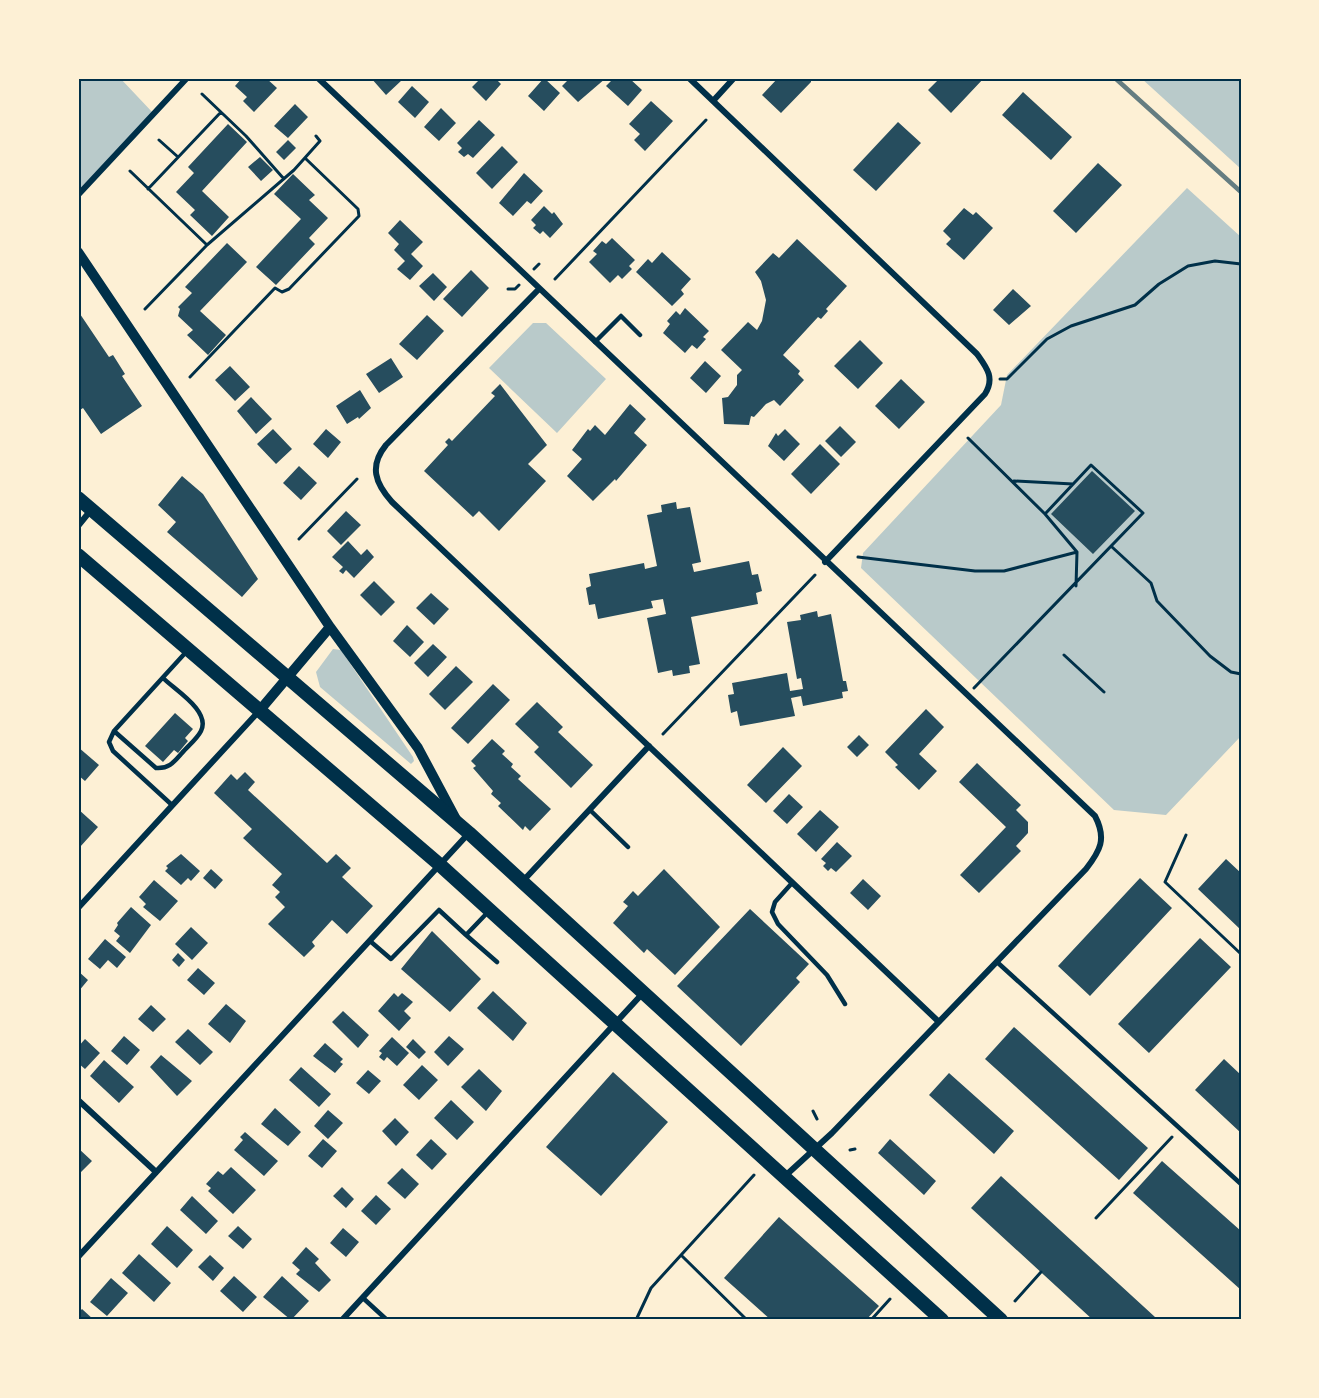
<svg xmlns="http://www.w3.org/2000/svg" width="1319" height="1398" font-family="Helvetica,sans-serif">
	<rect width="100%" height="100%" fill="#fdf0d5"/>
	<path fill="#b9caca" d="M78 78H120L154 114 78 195Z
		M1141 78H1241V169Z
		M1187 188 1241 237V736L1166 815 1114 810 861 568 863 553 1001 405 1007 375Z
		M533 323H546L606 379 557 433 489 368Z
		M333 649 341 650 413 757 414 761 411 764 320 687 316 672Z"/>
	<path fill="#264d5e" d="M242 78 246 81 249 78H266L277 88 254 112 243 101 247 97 235 86Z
		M371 78H400L402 80 386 95Z
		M481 78H495L501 84 486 101 472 87Z
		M544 78 560 93 544 111 528 96Z
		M570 78H606L578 102 562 86Z
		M614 78H629L642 90 628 106 606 86Z
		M778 78H811V82L781 113 762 95Z
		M940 78H984L951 113 928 90Z
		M412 86 429 102 415 118 398 102Z
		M1023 92 1072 137 1051 160 1002 115Z
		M651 101 673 121 645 151 634 140 640 134 629 124Z
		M295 104 308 117 288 138 274 126Z
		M441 108 456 123 439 141 424 127Z
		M479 120 495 135 473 158 468 154 464 157 458 152 462 148 457 143Z
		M898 122 921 143 876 191 853 170Z
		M228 124 247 142 202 191 229 217 212 236 190 215 195 210 176 192 194 173 188 167Z
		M288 140 296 148 284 160 276 152Z
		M502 146 518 162 492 189 476 173Z
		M260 157 273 170 261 181 248 167Z
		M1098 163 1122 185 1076 233 1053 211Z
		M524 173 543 191 531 204 527 201 513 216 499 203Z
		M293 174 315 195 309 200 328 218 309 238 315 244 276 285 256 267 301 219 274 194Z
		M544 206 552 214 554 212 563 224 550 238 543 231 540 234 533 228 536 225 531 220Z
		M964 208 973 215 976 212 993 228 964 260 946 244 951 239 943 231Z
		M400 220 423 242 411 254 423 266 410 280 397 269 405 261 394 250 399 244 388 233Z
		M612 238 635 260 629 266 632 269 622 279 618 275 610 283 589 262 597 254 593 251 602 241 606 244Z
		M797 239 847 286 826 309 828 311 821 319 818 317 783 355 800 371 798 374 804 380 780 406 774 400 766 404 754 417 751 416 749 425 724 424 722 398 728 397 737 385V375L742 370 721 350 748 322 757 330 762 321 766 300 761 281 755 272 773 253 779 258Z
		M227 243 247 262 200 311 226 335 208 355 187 335 193 330 178 316 180 309 178 307 192 293 185 287Z
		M662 252 691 279 681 290 684 294 672 306 636 272 648 259 652 263Z
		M471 270 489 288 462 317 443 299Z
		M433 273 447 287 434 301 419 286Z
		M1013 289 1031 306 1009 325 993 310Z
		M685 308 709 331 703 337 706 339 697 349 692 345 685 353 663 333 670 324 667 321 676 311 680 315Z
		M78 311 109 357 113 355 125 374 122 376 142 406 101 434 83 408 80 410 78 406Z
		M427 315 444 331 417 360 399 344Z
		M860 340 883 363 858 389 834 366Z
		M391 358 403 377 379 393 366 374Z
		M705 361 721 376 706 393 690 378Z
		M230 366 250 387 235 401 215 380Z
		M901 379 925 402 899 429 875 406Z
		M500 384 547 445 528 464 546 481 499 531 479 511 473 517 424 471 448 445 445 442 449 438 452 441 495 396 491 393Z
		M360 390 371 408 359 419 358 417 347 424 336 406Z
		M251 397 272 419 256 434 237 411Z
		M630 404 646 419 634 433 647 445 616 481 615 479 593 501 567 476 582 459 572 450 588 429 590 431 595 425 605 435Z
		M840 426 856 442 841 457 825 441Z
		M273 429 292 449 276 464 257 444Z
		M326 429 341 442 328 458 313 444Z
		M785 429 800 444 784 461 768 446 776 433 778 436Z
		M820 444 840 464 811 494 791 474Z
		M299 466 317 483 301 500 283 483Z
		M1092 471 1135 511 1093 554 1051 514Z
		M182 476 203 494 258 579 242 597 167 532 176 522 158 505Z
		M676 502 677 509 690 507 701 562 692 564 694 572 749 561 752 575 758 574 762 591 756 593 758 604 691 617 700 664 689 666 690 673 673 676 672 670 658 673 647 618 666 614 663 599 651 601 653 608 598 619 595 604 589 605 586 588 591 586 589 574 644 563 645 569 657 566 647 515 662 512 661 505Z
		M346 511 361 525 341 545 327 531Z
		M348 541 361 555 367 549 374 557 354 578 346 570 343 574 339 571 343 567 332 557Z
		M374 581 395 602 381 616 360 595Z
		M431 593 449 609 434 625 416 608Z
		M817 611 818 617 831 614 843 681H846L848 691 842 692 843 698 803 706 801 696 791 698 795 716 740 726 737 711 731 713 728 695 734 694 732 683 787 673 790 691 803 689 801 678 797 679 787 622 801 620 800 615Z
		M407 625 424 642 410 657 393 641Z
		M433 644 447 657 428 677 414 663Z
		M456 666 473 682 445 710 429 694Z
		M493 684 510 700 468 744 451 728Z
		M537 702 563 727 558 732 593 765 571 788 534 752 539 747 515 724Z
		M926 709 944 727 919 754 937 771 919 790 895 767 898 765 885 752Z
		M175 713 193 729 185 738 188 741 178 753 174 750 163 762 145 746Z
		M859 735 869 745 857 757 847 747Z
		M492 739 505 751 502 754 513 764 511 767 521 776 518 779 551 809 530 831 525 826 523 830 498 806 501 803 491 794 493 791 473 768 476 766 471 761Z
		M78 747 99 765 85 781 78 775Z
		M783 747 802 766 766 803 747 785Z
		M977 763 1021 805 1016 810 1028 822V833L1016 846 1021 851 979 893 960 875 1006 827 959 782Z
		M245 772 255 782 248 790 327 863 336 854 351 868 342 877 373 906 347 934 332 920 312 942 315 946 304 957 268 924 285 907 275 897 280 892 272 885 282 874 243 838 252 829 214 793 231 774 237 780Z
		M789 794 803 807 787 824 773 811Z
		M78 809 98 827 80 847 78 845Z
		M820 810 839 827 816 852 797 834Z
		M837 842 852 856 836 872 831 868 828 871 823 866 826 863 821 859Z
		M181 854 200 871 191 881 188 878 181 885 165 871 168 868 166 866Z
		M1226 859 1241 873V930L1198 889Z
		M211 869 223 880 215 889 203 878Z
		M664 869 720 927 675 975 647 949 644 953 613 923 628 906 623 902 633 891 638 896Z
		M1140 878 1172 908 1090 996 1058 966Z
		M863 879 881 896 868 910 850 893Z
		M154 880 178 901 160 921 143 907 146 904 139 897Z
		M131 907 151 925 130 953 116 941 120 936 114 931 118 925 117 923Z
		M750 909 809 964 796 978 800 982 741 1046 677 986Z
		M191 927 208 943 192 960 175 944Z
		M432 931 481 979 450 1012 401 969Z
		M1200 938 1231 967 1149 1053 1118 1024Z
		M105 939 126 957 117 968 108 960 100 969 88 959Z
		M178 953 185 960 179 967 172 960Z
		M198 968 215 983 204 995 187 980Z
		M78 971 88 980 78 992Z
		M493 991 527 1023 513 1041 477 1008Z
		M394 993 398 997 402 993 413 1002 404 1011 411 1018 399 1031 378 1011Z
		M226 1004 246 1021 230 1043 208 1024Z
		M151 1005 166 1019 153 1032 138 1019Z
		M343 1011 369 1035 358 1048 332 1022Z
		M1014 1027 1148 1148 1119 1180 985 1059Z
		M188 1029 213 1052 200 1065 175 1042Z
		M124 1036 140 1050 127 1065 111 1051Z
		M449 1036 464 1049 448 1066 434 1052Z
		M392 1037 409 1053 397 1066 387 1057 384 1061 379 1057 382 1053 379 1051Z
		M85 1039 100 1053 85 1069 78 1063V1047Z
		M413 1039 426 1052 419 1059 406 1047Z
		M325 1043 343 1059 340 1062 343 1064 335 1073 313 1056Z
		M161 1055 192 1081 177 1096 150 1067Z
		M1224 1059 1241 1075V1133L1195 1090Z
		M104 1060 134 1087 119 1103 90 1076Z
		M422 1065 438 1080 419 1100 403 1085Z
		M301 1067 331 1094 319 1107 289 1080Z
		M479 1069 502 1091 486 1111 461 1087Z
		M368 1070 381 1081 369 1094 356 1083Z
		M613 1072 668 1122 601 1196 546 1147Z
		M949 1073 1014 1131 994 1154 929 1095Z
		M451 1100 474 1122 457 1140 434 1118Z
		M275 1108 301 1132 288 1146 261 1124Z
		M328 1110 343 1123 328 1139 314 1126Z
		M395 1118 409 1132 396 1146 382 1131Z
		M245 1132 278 1161 264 1176 234 1150 243 1140 240 1137Z
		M323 1139 337 1151 322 1168 308 1156Z
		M431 1139 447 1154 432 1170 416 1155Z
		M890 1139 936 1181 924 1195 878 1153Z
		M78 1148 92 1161 78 1175Z
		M1162 1161 1241 1231V1290L1133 1193Z
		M231 1167 256 1190 233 1214 208 1191 211 1188 206 1184 218 1171 223 1175Z
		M402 1168 419 1184 405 1199 387 1183Z
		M1001 1176 1155 1317 1152 1320H1093L971 1208Z
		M342 1187 354 1199 346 1208 333 1196Z
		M376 1195 391 1209 376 1225 361 1211Z
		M192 1196 218 1221 206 1234 180 1210Z
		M779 1217 879 1306 866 1320H771L724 1278Z
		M167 1226 193 1250 177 1268 151 1244Z
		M238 1226 252 1239 243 1249 228 1236Z
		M343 1228 359 1242 346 1257 330 1243Z
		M306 1247 319 1259 315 1263 331 1280 319 1292 296 1274 300 1270 292 1263Z
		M139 1254 171 1283 154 1302 122 1273Z
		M210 1255 224 1268 213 1281 198 1267Z
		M234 1276 257 1297 243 1312 220 1291Z
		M282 1276 309 1301 291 1320 263 1297Z
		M111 1278 128 1293 107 1316 90 1302Z
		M82 1309 94 1320H78V1313Z"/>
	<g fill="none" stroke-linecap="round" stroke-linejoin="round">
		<path stroke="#003049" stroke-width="3" d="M202 94 246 136 284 179
			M159 140 178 157
			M130 171 207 245 145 309
			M148 189 221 112
			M207 245 294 170 320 141 316 136
			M534 269 539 264
			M555 279 706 120
			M508 289H515L519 285
			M190 377 275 288 282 292 289 289 359 216 358 209 305 158
			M1000 379H1007L1047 339 1071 326 1135 305 1159 284 1188 266 1215 261 1241 264
			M968 438 1045 514
			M1014 481 1073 484
			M299 539 357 479
			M1112 547 1151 583 1157 601 1210 656 1231 672 1241 674
			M858 557 975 571H1004L1077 552
			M1064 655 1104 692
			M974 688 1143 513 1091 465 1045 514 1077 552 1076 586
			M663 734 815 575
			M1186 835 1165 882 1241 954
			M813 1111 817 1119
			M850 1150 855 1149
			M1096 1218 1172 1137
			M681 1255 747 1320
			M1015 1301 1041 1272
			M636 1320 651 1288 754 1175
			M871 1320 890 1299"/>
		<path stroke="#003049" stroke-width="4.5" d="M595 342 621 316 640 335
			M114 731 156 768C169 769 174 762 182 753 188 746 197 739 201 731 211 711 175 690 163 678
			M172 805 113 751 109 742 114 731 187 651
			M590 810 628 847
			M792 883 775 902 772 912 778 924 827 975 845 1004
			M466 935 497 962
			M370 941 391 959 439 910 466 935 488 912
			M997 962 1241 1184
			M363 1298 387 1320"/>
		<path stroke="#003049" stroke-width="6" d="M318 78 1095 816C1107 839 1100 851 1086 869L832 1133 784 1177
			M689 78 977 354C987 368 995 378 985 394L825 562
			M713 101 734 78
			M78 195 187 78
			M539 289 386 445C369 466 375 483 392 502L939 1022
			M78 526 91 510
			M522 882 649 746
			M78 908 260 710
			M78 1100 155 1171
			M78 1257 469 833
			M342 1320 643 993"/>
		<path stroke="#003049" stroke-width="10" d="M78 252 330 627 260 710
			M330 627 418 748 457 821"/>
		<path stroke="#003049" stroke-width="14" d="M78 498 469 833 1001 1320
			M78 555 440 865 942 1320"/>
		<path stroke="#657d81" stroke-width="4.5" d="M1115 78 1241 192"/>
	</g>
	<rect width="1319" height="1398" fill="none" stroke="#fdf0d5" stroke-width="159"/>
	<rect x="80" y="80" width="1160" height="1238" fill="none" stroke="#003049" stroke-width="2"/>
</svg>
